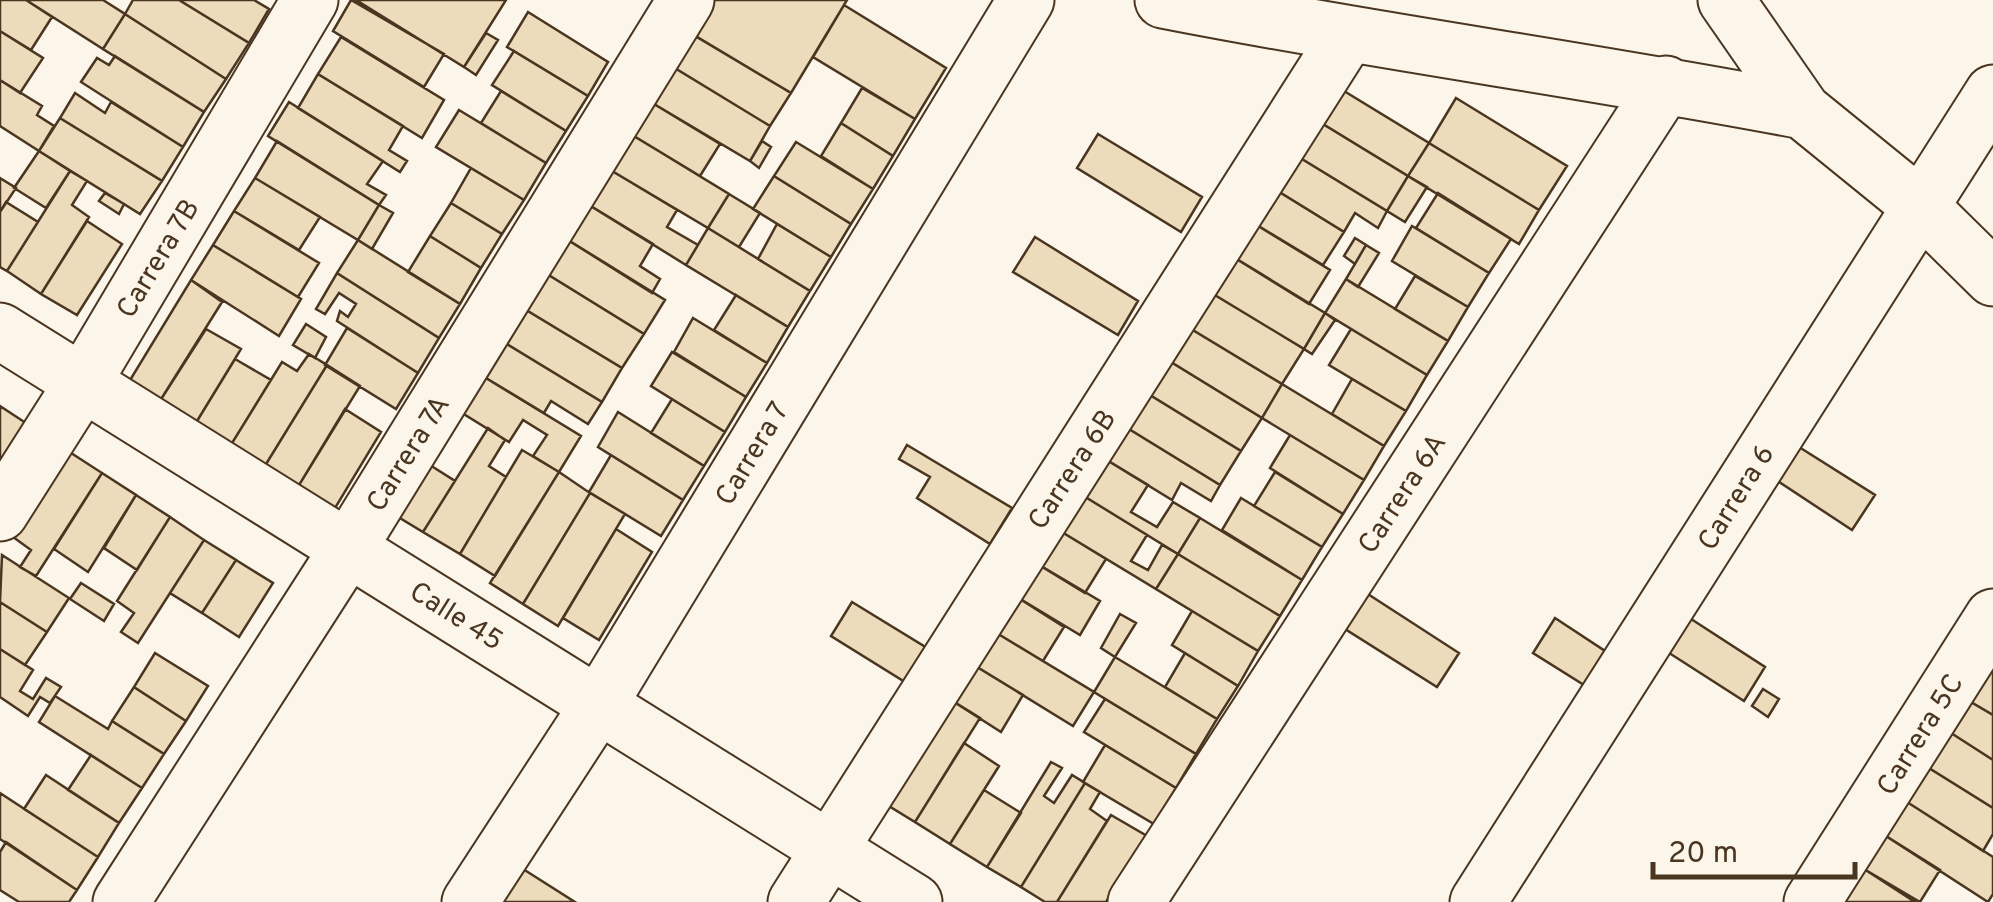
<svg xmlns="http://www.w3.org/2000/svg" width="1993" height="902" font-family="Overpass,sans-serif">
	<rect width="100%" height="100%" fill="#fbf6e9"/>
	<path fill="#ecdcbc" stroke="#4a3520" stroke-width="2.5" d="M0 0H26L52 17 31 50 0 31Z
		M26 0H103L125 14 103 49Z
		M133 0H179L249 43 226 79 125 14Z
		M179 0H254L269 9 249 43Z
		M351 0 444 54 424 87 333 31Z
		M356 0H506L464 67Z
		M709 0H847L791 93 689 32Z
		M844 5 946 68 915 119 813 57Z
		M528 12 608 62 588 96 507 47Z
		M125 14 226 79 204 112 103 49Z
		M685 30 791 93 770 126 665 62Z
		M0 31 43 58 20 93 0 80Z
		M486 33 498 40 476 75 464 67Z
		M341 37 444 100 422 138 318 74Z
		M514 51 588 96 566 131 492 85Z
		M115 56 204 112 183 147 81 82 97 58 109 65Z
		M665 62 770 126 750 161 644 98Z
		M318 74 403 126 389 150 407 161 400 172 298 108Z
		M0 80 42 106 37 115 54 126 39 151 0 126Z
		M1326 80 1429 143 1408 176 1305 113Z
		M862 88 915 119 893 156 841 123Z
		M501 91 566 131 546 163 481 123Z
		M75 93 105 113 111 102 183 147 162 181 60 118Z
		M644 98 720 144 700 176 624 130Z
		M1456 98 1567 166 1539 210 1429 143Z
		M289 102 383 161 367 184 386 195 379 205 268 136Z
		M459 110 546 163 524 200 436 147Z
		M1305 113 1408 176 1387 211 1284 148Z
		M60 118 162 181 140 214 39 151Z
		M841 123 893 156 873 189 821 156Z
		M624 130 729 194 708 228 602 165Z
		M1098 134 1202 197 1181 232 1077 168Z
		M277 141 379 205 358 240 255 178Z
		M762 141 771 147 759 168 750 161Z
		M796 142 873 189 851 224 774 176Z
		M1429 143 1539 210 1519 244 1408 176Z
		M1284 148 1387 211 1378 228 1355 213 1344 232 1263 182Z
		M39 151 70 171 46 208 14 188Z
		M602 165 677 210 667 227 698 245 686 265 581 200Z
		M471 168 524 200 502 234 451 203Z
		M70 171 87 181 72 205 89 217 41 294 7 271Z
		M774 176 851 224 831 257 753 209Z
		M1408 176 1427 187 1405 222 1387 211Z
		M0 178 16 188 0 212Z
		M255 178 320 217 299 250 234 211Z
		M1263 182 1344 232 1323 265 1242 216Z
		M105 193 124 204 119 214 99 201Z
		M1438 193 1511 239 1489 273 1416 228Z
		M729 194 760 213 739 247 708 228Z
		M581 200 653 244 640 266 660 279 652 293 560 235Z
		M6 202 38 222 7 271 0 267V212Z
		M451 203 502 234 481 268 430 236Z
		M379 205 393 213 372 249 358 240Z
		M234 211 319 263 298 297 213 245Z
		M1242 216 1330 270 1309 304 1222 250Z
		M87 221 122 244 77 315 41 294Z
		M777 224 831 257 810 291 758 259Z
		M1412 226 1489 273 1468 307 1392 261Z
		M708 228 810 291 788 327 686 265Z
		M560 235 665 300 644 334 539 269Z
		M430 236 481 268 460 304 408 272Z
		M1035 237 1138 301 1118 335 1013 272Z
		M1355 238 1366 245 1355 264 1344 256Z
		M358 240 460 304 439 338 337 273Z
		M213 245 301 299 279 336 191 280Z
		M1366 245 1379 253 1358 287 1346 279Z
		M1222 250 1325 313 1304 349 1200 286Z
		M539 269 644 334 622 368 518 305Z
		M337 273 439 338 418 373 337 321 340 311 348 317 356 304 339 293 325 314 316 309Z
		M1415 276 1468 307 1448 341 1395 309Z
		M1346 279 1448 341 1427 375 1325 313Z
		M191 280 222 302 158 404 127 385Z
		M1200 286 1304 349 1282 384 1178 321Z
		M736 295 788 327 767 363 714 330Z
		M518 305 622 368 602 402 497 338Z
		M1325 313 1335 320 1312 354 1304 349Z
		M693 318 767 363 746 397 674 352Z
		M1178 321 1282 384 1262 418 1158 354Z
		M306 324 326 337 315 358 293 345Z
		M347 328 418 373 396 409 325 365Z
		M206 329 241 349 194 426 158 404Z
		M1351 329 1427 375 1406 411 1329 365Z
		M497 338 602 402 588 424 551 401 544 413 476 372Z
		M672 352 746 397 725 432 651 386Z
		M309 354 327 365 263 469 229 448 282 362 297 371Z
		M1158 354 1262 418 1241 451 1137 387Z
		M235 359 271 380 229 448 194 426Z
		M327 365 360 386 296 490 263 469Z
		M476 372 581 436 559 472 533 456 547 435 523 420 509 442 454 408Z
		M1352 379 1406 411 1384 446 1332 414Z
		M1282 384 1384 446 1364 480 1262 418Z
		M1137 387 1241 451 1220 485 1116 421Z
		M672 399 725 432 704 466 651 433Z
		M0 406 32 427 0 476Z
		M345 409 381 432 332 513 296 490Z
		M618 412 704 466 683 500 598 447Z
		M1116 421 1220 485 1211 501 1181 483 1172 500 1097 454Z
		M488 428 505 440 489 466 506 477 460 554 423 532Z
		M1290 435 1364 480 1343 514 1270 468Z
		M907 445 1012 508 990 544 917 498 930 477 899 459Z
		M1799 447 1875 495 1852 530 1776 480Z
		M522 450 559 472 495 576 460 554Z
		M68 451 102 473 36 576 20 567 31 550 13 537Z
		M1097 454 1148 485 1131 512 1157 527 1173 502 1200 518 1178 554 1074 490Z
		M611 455 683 500 661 536 589 492Z
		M422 460 455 481 423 532 390 512Z
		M559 472 590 493 523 604 490 583Z
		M1275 472 1343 514 1322 547 1254 506Z
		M102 473 136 495 88 572 54 549Z
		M1074 490 1147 535 1131 561 1148 570 1162 545 1178 554 1156 589 1052 526Z
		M590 493 625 514 558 626 523 604Z
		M136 495 170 517 137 570 104 548Z
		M1241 498 1322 547 1302 580 1222 530Z
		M170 517 204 540 138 643 121 632 134 613 117 601Z
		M1200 518 1302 580 1280 616 1178 554Z
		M1052 526 1106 559 1085 593 1031 560Z
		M616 529 652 552 599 640 563 618Z
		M204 540 236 560 202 613 170 593Z
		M1178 554 1280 616 1258 651 1156 589Z
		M2 555 69 598 47 632 0 602Z
		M236 560 273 583 239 637 202 613Z
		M1031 560 1100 601 1080 635 1012 594Z
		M81 583 114 604 104 621 70 599Z
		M1357 587 1459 653 1437 687 1334 622Z
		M1012 594 1064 627 1043 661 990 629Z
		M0 602 47 632 25 665 0 649Z
		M852 602 927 648 905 682 831 636Z
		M1192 611 1258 651 1238 686 1172 645Z
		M1120 614 1136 623 1115 657 1101 648Z
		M1688 617 1765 667 1744 701 1666 651Z
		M1555 618 1605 651 1584 685 1533 653Z
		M990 629 1094 692 1073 726 969 662Z
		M0 649 33 670 20 691 33 699 46 678 61 687 50 703 40 697 28 716 0 697Z
		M155 653 208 686 186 721 134 687Z
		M1185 653 1238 686 1217 719 1165 687Z
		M1115 657 1217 719 1196 754 1094 692Z
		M969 662 1023 695 1001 732 948 698Z
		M1993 667V715L1971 702Z
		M134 687 186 721 164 754 112 721Z
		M1763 689 1779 699 1768 717 1752 706Z
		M55 696 108 729 112 721 164 754 142 788 39 722Z
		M948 698 980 718 915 822 884 803Z
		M1105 699 1196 754 1176 788 1084 732Z
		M1971 702 1993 715V760L1951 733Z
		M1951 733 1993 760V808L1929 768Z
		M964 743 999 766 950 844 915 822Z
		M1105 745 1176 788 1154 824 1083 782Z
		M91 755 142 788 119 823 68 790Z
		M1051 762 1062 768 1044 796 1054 803 1072 775 1085 783 1021 887 987 867Z
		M1929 768 1993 808V834L1983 851 1907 802Z
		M46 775 119 823 98 857 24 809Z
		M1085 783 1100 792 1090 809 1107 821 1057 902H1045L1021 887Z
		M984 790 1021 813 987 867 950 844Z
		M0 793 98 857 77 890 0 839Z
		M1907 802 1993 857V894L1988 902 1886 836Z
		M1111 815 1147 836 1106 902H1057Z
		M1886 836 1940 870 1920 902 1864 869Z
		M6 842 77 890 69 902H19L0 890V852Z
		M523 869 575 902H502Z
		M1864 869 1915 902H1843Z"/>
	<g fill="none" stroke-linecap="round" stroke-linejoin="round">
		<defs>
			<path id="minor" d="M1163 0C1376 42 1590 70 1803 111
				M1726 0 1803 111 1920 206 1993 278
				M0 331 914 902
				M0 513 82 384 310 0
				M121 902 349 547 686 0
				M470 902 599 704 1026 0
				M796 902 1347 36
				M1136 902 1666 84
				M1478 902 1993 93
				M1812 902 1993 617"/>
		</defs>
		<use href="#minor" stroke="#4a3520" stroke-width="59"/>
		<use href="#minor" stroke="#fbf6e9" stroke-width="55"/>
	</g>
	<g text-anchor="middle" stroke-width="8" stroke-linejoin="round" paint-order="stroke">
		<g font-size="28" fill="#4a3520" stroke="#fbf6e9">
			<text transform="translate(157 258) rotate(-59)" y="10">Carrera 7B</text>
			<text transform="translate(407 453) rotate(-58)" y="10">Carrera 7A</text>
			<text transform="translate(751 453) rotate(-59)" y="10">Carrera 7</text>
			<text transform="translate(1071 469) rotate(-57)" y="10">Carrera 6B</text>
			<text transform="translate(1401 493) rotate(-57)" y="10">Carrera 6A</text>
			<text transform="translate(1735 497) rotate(-58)" y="10">Carrera 6</text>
			<text transform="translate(457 615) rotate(32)" y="10">Calle 45</text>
			<text transform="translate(1919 734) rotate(-58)" y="10">Carrera 5C</text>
		</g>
	</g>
	<path d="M1653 862v15h202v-15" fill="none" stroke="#4a3520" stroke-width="5"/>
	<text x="1668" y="862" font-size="30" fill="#4a3520" stroke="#fbf6e9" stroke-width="8" paint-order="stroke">20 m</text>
</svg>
